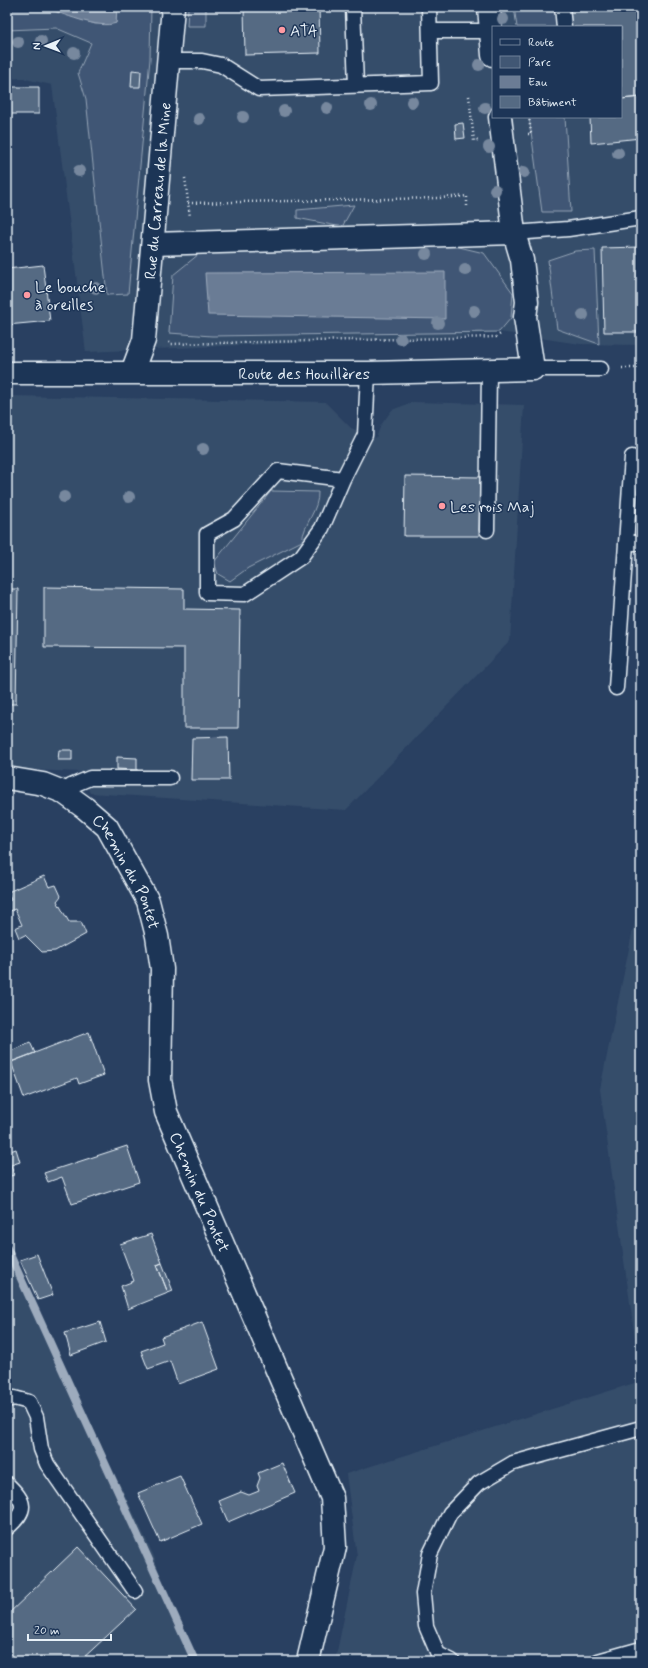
<svg xmlns="http://www.w3.org/2000/svg" width="648" height="1668" font-family="Mynerve,sans-serif">
	<rect width="100%" height="100%" fill="#294061"/>
	<filter id="ink" filterUnits="userSpaceOnUse"><feTurbulence type="fractalNoise" baseFrequency=".025" numOctaves="2"/><feDisplacementMap in="SourceGraphic" scale="8" xChannelSelector="R" yChannelSelector="G"/><feConvolveMatrix kernelMatrix="1 2 1 2 8 2 1 2 1" color-interpolation-filters="sRGB"/></filter>
	<g filter="url(#ink)">
		<path fill="#364d6b" fill-rule="evenodd" d="M7 7H641V345L580 344 499 332 447 338 361 340 86 352 52 85 21 78 7 79ZM493 27H621V117H493Z
			M7 396 325 402 351 428 376 438 381 425 392 410 413 402 524 405 510 641 346 810 90 793 81 772 7 769Z
			M637 910H641V1661H335L357 1556 346 1474 641 1381 600 1089Z
			M7 1249 153 1554 190 1661H7Z"/>
		<path fill="#415774" stroke="#94a4b6" d="M7 7H43L95 24 116 23 117 7H151L150 59 128 294 107 295 86 99 78 73 91 43 56 28 7 30Z
			M188 7H206V26H187Z
			M514 7H555L557 27H517Z
			M529 117H565L571 212H542Z
			M354 205 342 227 297 218V210Z
			M455 246 484 253 513 293 511 318 499 332 212 336 169 333 173 275 199 254Z
			M595 250 599 344 557 329 548 260 575 251Z
			M271 491 318 492C319 510 304 523 302 541L248 568 230 581 218 574 214 562Z"/>
		<path fill="#6b7c95" stroke="#9dabbd" d="M43 7H117L116 23C99 30 61 13 43 7Z
			M445 272V319L208 315 205 273Z"/>
		<g fill="none" stroke-linecap="round" stroke-linejoin="round">
			<path stroke="#9dabbd" stroke-width="8" d="M7 1248 195 1661"/>
		</g>
		<path fill="#556a83" stroke="#e8f1f8" d="M244 7H319L320 53 245 55Z
			M569 7H641V10H639L641 97 621 99V27H571Z
			M132 70 141 71 140 87H131Z
			M7 87H39V114H7Z
			M641 97V138L591 143 590 117H621V99Z
			M463 123 465 138 456 139 455 124Z
			M641 247V332H604L602 248Z
			M43 265 50 321 7 325V269Z
			M405 476 480 477 479 536H404Z
			M44 587 184 589V609L240 610 238 728H184V648L44 647Z
			M7 589H18L16 704H7Z
			M228 737 229 780H191L192 738Z
			M59 750H72V760H58Z
			M117 757 137 758V770L117 769Z
			M44 876 49 887 56 885 61 896 57 901 69 922H81L86 934 55 951 42 952 25 935 19 938 15 928 22 925 15 909 7 912V901L11 900 8 892Z
			M89 1032 104 1075 79 1084 77 1078 24 1098 11 1062Z
			M30 1042 35 1053 11 1062 7 1053Z
			M127 1146 139 1182 72 1204 62 1177 48 1182 44 1173Z
			M16 1149 20 1162 11 1165 14 1175 7 1177V1152Z
			M151 1234 162 1263 157 1265 168 1293 128 1309 121 1286 134 1281 120 1244Z
			M37 1254 53 1295 38 1300 20 1260Z
			M162 1263 173 1291 168 1293 157 1265Z
			M100 1322 106 1342 71 1355 65 1333Z
			M202 1322 219 1369 178 1384 170 1361 148 1369 141 1351 163 1343 161 1337Z
			M282 1463 295 1493 228 1522 219 1501 241 1492 249 1495 259 1491 257 1486 260 1478 258 1473Z
			M180 1476 202 1524 160 1542 138 1493Z
			M78 1547 136 1609 80 1661H7V1615Z"/>
		<g fill="none" stroke-linecap="round" stroke-linejoin="round">
			<defs>
				<path id="service" d="M353 7 356 85
					M562 7 564 27
					M430 31H490
					M168 61H202L221 65 259 89 431 83 429 7
					M514 233 568 229 641 218
					M533 369H601
					M343 479 278 471 234 519 207 534V593L245 594 301 557 322 528 343 479 365 435 368 373
					M487 530 489 370
					M626 543H641
					M616 688 632 457
					M63 792 71 786 90 778H170
					M7 1400 14 1398 29 1402 36 1417 41 1449 47 1464 135 1591
					M7 1484C26 1502 28 1510 7 1528
					M452 1661 438 1654 426 1626 423 1594 430 1554 450 1513 479 1483 513 1463 641 1428
					M598 1661 641 1649"/>
				<g id="minor">
					<path d="M489 7 493 55"/>
					<path d="M153 244 514 233"/>
					<path id="s1" d="M132 372 144 340 173 7"/>
					<path id="s2" d="M7 373H368L533 369 525 317 527 302 522 260 514 233 500 117"/>
					<path id="s3" d="M7 778 43 784 63 792 85 808 107 827 148 901 157 936 162 969 160 1080 166 1112 332 1498 335 1547 308 1661"/>
				</g>
			</defs>
			<use href="#service" stroke="#e8f1f8" stroke-width="17"/>
			<use href="#minor" stroke="#e8f1f8" stroke-width="25"/>
			<path stroke="#e8f1f8" stroke-width="2.5" stroke-dasharray="1 3" stroke-linecap="butt" d="M469 96 474 141 478 140
				M528 134H531L529 117
				M185 178 190 217
				M188 203 439 198 467 196V209
				M169 342 170 344 496 337 502 333
				M622 368H641"/>
			<use href="#service" stroke="#1d3557" stroke-width="14"/>
			<use href="#minor" stroke="#1d3557" stroke-width="22"/>
		</g>
		<g fill="#77889e">
			<circle cx="503" cy="19" r="6"/>
			<circle cx="41" cy="41" r="6"/>
			<circle cx="18" cy="42" r="6"/>
			<circle cx="74" cy="53" r="6"/>
			<circle cx="479" cy="65" r="6"/>
			<circle cx="412" cy="102" r="6"/>
			<circle cx="371" cy="105" r="6"/>
			<circle cx="327" cy="108" r="6"/>
			<circle cx="485" cy="108" r="6"/>
			<circle cx="284" cy="111" r="6"/>
			<circle cx="243" cy="117" r="6"/>
			<circle cx="199" cy="119" r="6"/>
			<circle cx="489" cy="147" r="6"/>
			<circle cx="618" cy="153" r="6"/>
			<circle cx="79" cy="171" r="6"/>
			<circle cx="524" cy="172" r="6"/>
			<circle cx="495" cy="190" r="6"/>
			<circle cx="426" cy="254" r="6"/>
			<circle cx="465" cy="270" r="6"/>
			<circle cx="96" cy="288" r="6"/>
			<circle cx="474" cy="311" r="6"/>
			<circle cx="583" cy="315" r="6"/>
			<circle cx="438" cy="323" r="6"/>
			<circle cx="401" cy="339" r="6"/>
			<circle cx="203" cy="449" r="6"/>
			<circle cx="64" cy="497" r="6"/>
			<circle cx="129" cy="497" r="6"/>
		</g>
	</g>
	<g fill="#ff9aa2" stroke="#1d3557" stroke-width="1.5">
		<circle cx="282" cy="30" r="4"/>
		<circle cx="27" cy="295" r="4"/>
		<circle cx="442" cy="506" r="4"/>
	</g>
	<g text-anchor="middle" stroke-width="3" stroke-linejoin="round" paint-order="stroke">
		<g font-size="16" fill="#e8f1f8" stroke="#1d3557" text-anchor="start">
			<text x="290" y="36">ATA</text>
			<text x="35" y="292">Le bouche<tspan x="35" dy="18">à oreilles</tspan></text>
			<text x="450" y="512">Les rois Maj</text>
		</g>
		<g font-size="16" fill="#e8f1f8" stroke="#1d3557">
			<text dy="6" stroke="none"><textPath href="#s1" startOffset="184">Rue du Carreau de la Mine</textPath></text>
			<text dy="6" stroke="none"><textPath href="#s2" startOffset="297">Route des Houillères</textPath></text>
			<text dy="6" stroke="none"><textPath href="#s3" startOffset="163">Chemin du Pontet</textPath></text>
			<text dy="6" stroke="none"><textPath href="#s3" startOffset="499">Chemin du Pontet</textPath></text>
		</g>
	</g>
	<rect width="648" height="1668" fill="none" stroke="#1d3557" stroke-width="24"/>
	<rect x="12" y="12" width="624" height="1644" fill="none" stroke="#e8f1f8" stroke-width="1.5" filter="url(#ink)"/>
	<rect x="492" y="26" width="130" height="92" fill="#1d3557" stroke="#6e8097"/>
	<rect x="500" y="39" width="20" height="6" fill="#1d3557" stroke="#6e8097"/>
	<text x="528" y="46" font-size="12" fill="#e8f1f8">Route</text>
	<rect x="500" y="56" width="20" height="12" fill="#415774" stroke="#6e8097"/>
	<text x="528" y="66" font-size="12" fill="#e8f1f8">Parc</text>
	<rect x="500" y="76" width="20" height="12" fill="#6b7c95" stroke="#6e8097"/>
	<text x="528" y="86" font-size="12" fill="#e8f1f8">Eau</text>
	<rect x="500" y="96" width="20" height="12" fill="#556a83" stroke="#6e8097"/>
	<text x="528" y="106" font-size="12" fill="#e8f1f8">Bâtiment</text>
	<g transform="translate(46 46) rotate(269)" stroke="#1d3557" stroke-width="3" paint-order="stroke">
	<path d="M0-3L7 15L0 10L-7 15Z" fill="#e8f1f8"/>
	<text y="-6" font-size="11" font-weight="bold" text-anchor="middle" fill="#e8f1f8">N</text>
	</g>
	<path d="M28 1634v6h83v-6" fill="none" stroke="#e8f1f8" stroke-width="2"/>
	<text x="34" y="1634" font-size="12" fill="#e8f1f8" stroke="#1d3557" stroke-width="3" paint-order="stroke">20 m</text>
</svg>
